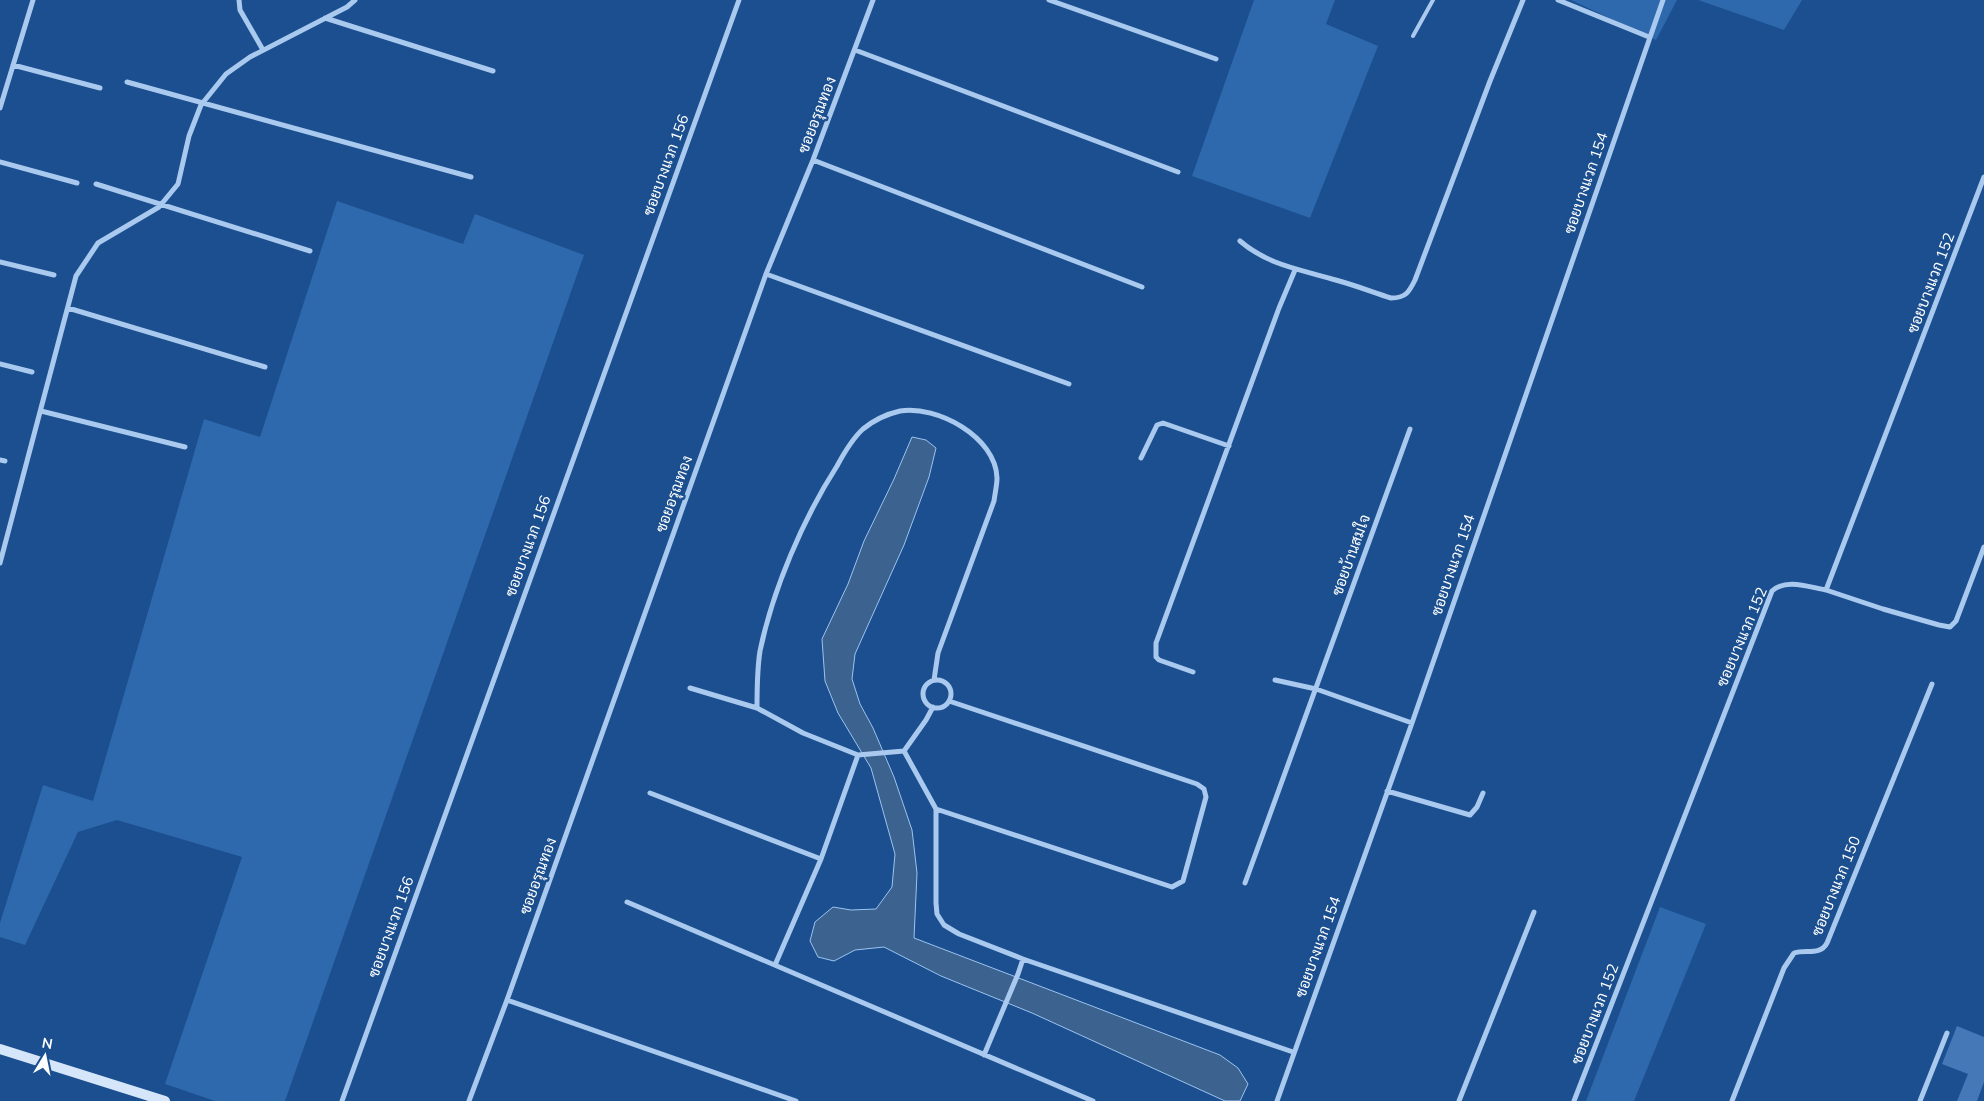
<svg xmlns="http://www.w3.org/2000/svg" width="1984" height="1101" font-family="Mulish,Sarabun,sans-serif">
	<rect width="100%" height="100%" fill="#1b4f8f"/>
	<path fill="#2e69ad" d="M1254 0H1335L1326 24 1378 46 1310 218 1192 176Z
		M1571 0H1677L1656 40Z
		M1698 0H1802L1784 30Z
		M337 201 463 244 475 214 584 255 285 1101H215L165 1084 242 857 117 820 78 832 25 945 0 937V923L43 785 93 801 204 419 260 437Z
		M1660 907 1706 924 1634 1101H1586Z"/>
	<path fill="#3c6290" stroke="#9cc4f0" d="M912 437 926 440 936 448 929 477 904 545 855 654 852 679 860 704 873 728 894 777 912 830 917 873 914 938 1220 1055 1238 1068 1248 1084 1240 1101H1225L1032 1013 941 976 884 947 855 950 834 961 818 957 810 941 815 922 833 907 851 910 876 909 892 887 895 854 871 768 838 713 825 681 822 639 848 584 864 541 894 479Z"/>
	<path fill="#4478b7" d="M1957 1026 1984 1037V1082L1977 1101H1957L1968 1074 1942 1064Z"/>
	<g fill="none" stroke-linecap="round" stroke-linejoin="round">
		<path stroke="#a9c9ee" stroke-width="4" d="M1413 36 1433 0"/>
		<path stroke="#a9c9ee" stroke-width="5" d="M239 0 240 10 263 50
			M1049 0 1216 59
			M1558 0 1649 37
			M325 18 493 71
			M855 50 1178 172
			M13 65 100 88
			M127 82 471 177
			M0 108 33 0
			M813 160 1142 287
			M0 162 77 183
			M96 184 310 251
			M1240 241C1268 265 1299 269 1332 279 1352 284 1372 292 1391 298 1406 298 1409 292 1415 280L1490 81 1523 0
			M0 262 54 275
			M766 274 1069 384
			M68 308 265 367
			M0 364 32 372
			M41 411 185 447
			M1141 458 1157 425 1163 423 1229 446
			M0 460 5 461
			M0 563 76 276 98 243 159 207 178 184 189 136 201 105 226 74 250 57 347 7 355 0
			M1826 590 1883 609 1939 625 1950 627 1956 621 1984 547
			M1193 672 1159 660 1156 657V643L1279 308 1295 270
			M1275 680 1316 689 1412 723
			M923 694a14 14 0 1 1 28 0a14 14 0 1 1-28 0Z
			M690 688 757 708
			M904 751 926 720 933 707
			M858 755 803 733 757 708C757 689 757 670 760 651 773 589 803 519 837 466 844 453 852 439 863 429 874 420 887 414 900 411 937 405 996 437 997 478 997 485 995 493 994 501L938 653 934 680
			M1387 791 1470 815 1477 807 1483 793
			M650 793 821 859
			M936 809 1172 887 1183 881 1206 797 1204 789 1197 784 949 701
			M1245 883 1410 429
			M627 902 1093 1101
			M775 965 821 859 858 755 904 751 936 809V903L937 914 944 925 959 934 1023 959 1293 1052
			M507 1000 796 1101
			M984 1055 1018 974 1023 959
			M342 1101 739 0
			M469 1101 507 1000 766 274 813 160 873 0
			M1277 1101 1412 723 1663 0
			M1459 1101 1534 912
			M1574 1101 1772 591C1786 578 1809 587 1826 590L1984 177
			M1732 1101 1784 968 1794 953C1806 949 1820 956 1827 943L1932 684
			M1920 1101 1947 1033"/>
		<path stroke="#d6e6fa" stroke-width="10" d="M0 1049 165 1101"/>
	</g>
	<g text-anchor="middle" stroke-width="4.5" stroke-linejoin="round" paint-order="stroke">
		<g font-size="15" fill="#fff" stroke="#1b4f8f">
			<text transform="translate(817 115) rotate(-69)" y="5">ซอยอรุณทอง</text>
			<text transform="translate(666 165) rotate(-70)" y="5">ซอยบางแวก 156</text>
			<text transform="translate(1586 183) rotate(-71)" y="5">ซอยบางแวก 154</text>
			<text transform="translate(1931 283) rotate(-69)" y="5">ซอยบางแวก 152</text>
			<text transform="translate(674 494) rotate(-70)" y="5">ซอยอรุณทอง</text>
			<text transform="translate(528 546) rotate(-70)" y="5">ซอยบางแวก 156</text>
			<text transform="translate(1351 555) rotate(-70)" y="5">ซอยบ้านสมใจ</text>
			<text transform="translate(1453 565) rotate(-71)" y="5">ซอยบางแวก 154</text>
			<text transform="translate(1742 637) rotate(-67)" y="5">ซอยบางแวก 152</text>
			<text transform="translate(538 876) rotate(-70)" y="5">ซอยอรุณทอง</text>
			<text transform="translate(1836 886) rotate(-68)" y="5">ซอยบางแวก 150</text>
			<text transform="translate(391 927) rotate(-70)" y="5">ซอยบางแวก 156</text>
			<text transform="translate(1318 947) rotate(-70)" y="5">ซอยบางแวก 154</text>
			<text transform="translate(1595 1014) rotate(-69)" y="5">ซอยบางแวก 152</text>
		</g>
	</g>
	<g transform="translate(45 1056) rotate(10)" stroke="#1b4f8f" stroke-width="4" paint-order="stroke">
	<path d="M0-4L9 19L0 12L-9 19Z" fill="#ffffff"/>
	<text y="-8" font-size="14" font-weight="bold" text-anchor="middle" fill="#ffffff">N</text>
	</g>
</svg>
